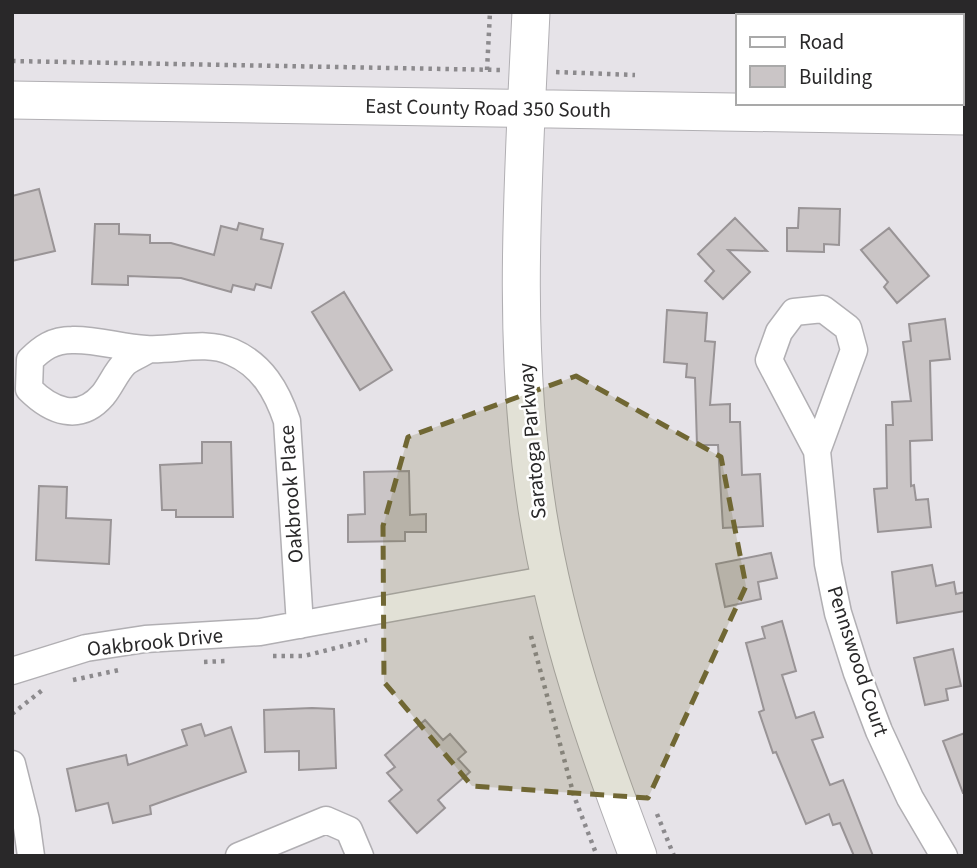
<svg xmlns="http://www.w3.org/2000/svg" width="977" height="868" font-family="'Source Sans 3',sans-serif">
	<rect width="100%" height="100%" fill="#e6e3e8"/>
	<path fill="#cac5c6" stroke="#999496" stroke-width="2" d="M39 189 55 251 12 261V196Z
		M799 208 840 209 839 245 824 244V252L787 251V228H798Z
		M735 218 767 251 728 250 750 272 723 299 705 281 714 271 698 254Z
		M239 223 263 229 261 239 283 244 271 288 256 284 254 290 233 285 231 292 181 278 128 276V285L92 284 95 224H119V234L150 235V243H171L214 255 221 226 237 230Z
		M889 228 929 276 897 303 884 287 888 282 861 250Z
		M344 292 392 370 360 390 312 312Z
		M667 310 707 313 705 341 715 342 710 405 730 404V422H740L742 475 760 474 763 526 723 528 718 445H697L695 378 686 377 687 364 664 362Z
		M945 319 950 359 930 361 932 440 910 441 911 486 914 485 916 500 928 499 931 527 878 532 874 489 887 488 886 425H893L892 402 911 401 903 342 911 341 909 324Z
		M202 442H231L233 517H176V510H162L160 465 202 463Z
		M409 471 410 515 426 514V532H405V541L348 542V515L365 514 364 472Z
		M39 486 67 487 66 518 111 520 109 564 36 560Z
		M771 553 777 578 758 582 761 599 725 607 716 564Z
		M932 565 936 586 954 582 956 594 965 592V611L897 623 892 572Z
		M782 621 796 671 782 675 796 718 814 712 823 737 812 740 830 785 843 780 873 856H854L840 823 833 825 829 814 806 824 776 752 773 753 759 712 764 710 746 643 765 638 762 627Z
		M953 649 961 686 946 689 948 700 925 705 914 658Z
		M312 708 334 709 336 768 299 770V751L265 752 264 710Z
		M425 720 443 740 450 734 466 752 458 759 470 772 438 800 445 808 417 833 389 801 402 790 387 773 395 767 385 755Z
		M201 724 205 736 231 727 246 772 150 806 151 814 113 823 108 803 76 811 67 769 126 755 128 765 187 745 182 730Z
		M965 733V793H963L943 741Z"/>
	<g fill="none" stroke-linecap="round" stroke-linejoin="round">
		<defs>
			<path id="street" d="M148 350C141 354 131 358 125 363 116 372 111 385 103 395 79 423 51 411 29 389L30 360C42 348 53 340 72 340 96 339 122 348 146 349 175 351 205 340 232 352 262 365 277 391 287 421L300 625
				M817 451 854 350 848 328 823 309 794 312 779 332 769 360 817 451 828 564 838 613 857 673 879 731 910 798 944 856
				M12 671 86 648 145 639 260 632 550 579
				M12 764 26 820 31 856
				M239 856 326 820 349 830 360 856"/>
			<path id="secondary" d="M531 12C523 179 511 349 538 515 557 633 596 745 638 856
				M12 100 965 116"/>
		</defs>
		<use href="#street" stroke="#b1afb3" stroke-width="29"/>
		<use href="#secondary" stroke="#b1afb3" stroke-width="39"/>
		<path stroke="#8c8a8d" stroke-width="4.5" stroke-dasharray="3.5 5" stroke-linecap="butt" d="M12 61 501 70
			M487 70 490 12
			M556 72 635 75
			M531 636 574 796 597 856
			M273 656H304L367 640
			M204 662 226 661
			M73 680 119 670
			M12 714 45 688
			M657 814 674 856"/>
		<use href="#street" stroke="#fff" stroke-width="26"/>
		<use href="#secondary" stroke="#fff" stroke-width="37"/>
	</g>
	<path fill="#706733" fill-opacity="0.2" stroke="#706733" stroke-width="5" stroke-dasharray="14 9" stroke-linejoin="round" d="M576 376 721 457 746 586 648 798 472 786 384 682 383 526 408 437Z"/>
	<g text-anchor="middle" stroke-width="5" stroke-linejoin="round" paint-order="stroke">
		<g font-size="21" fill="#292829" stroke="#fff">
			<text transform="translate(488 108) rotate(1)" y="7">East County Road 350 South</text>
			<text transform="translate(532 441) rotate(-95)" y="7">Saratoga Parkway</text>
			<text transform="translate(291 494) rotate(-94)" y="7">Oakbrook Place</text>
			<text transform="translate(155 642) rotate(-6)" y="7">Oakbrook Drive</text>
			<text transform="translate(858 661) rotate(72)" y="7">Pennswood Court</text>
		</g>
	</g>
	<rect width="977" height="868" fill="none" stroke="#292829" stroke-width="28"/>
	<rect x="736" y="14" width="228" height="91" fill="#ffffff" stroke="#a9a9a9" stroke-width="2"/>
	<rect x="750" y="37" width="35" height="10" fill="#ffffff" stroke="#a9a9a9" stroke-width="2"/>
	<text x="799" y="49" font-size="21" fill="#292829">Road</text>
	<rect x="750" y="66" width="35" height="21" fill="#cac5c6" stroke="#a9a9a9" stroke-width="2"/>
	<text x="799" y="84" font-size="21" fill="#292829">Building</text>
</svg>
